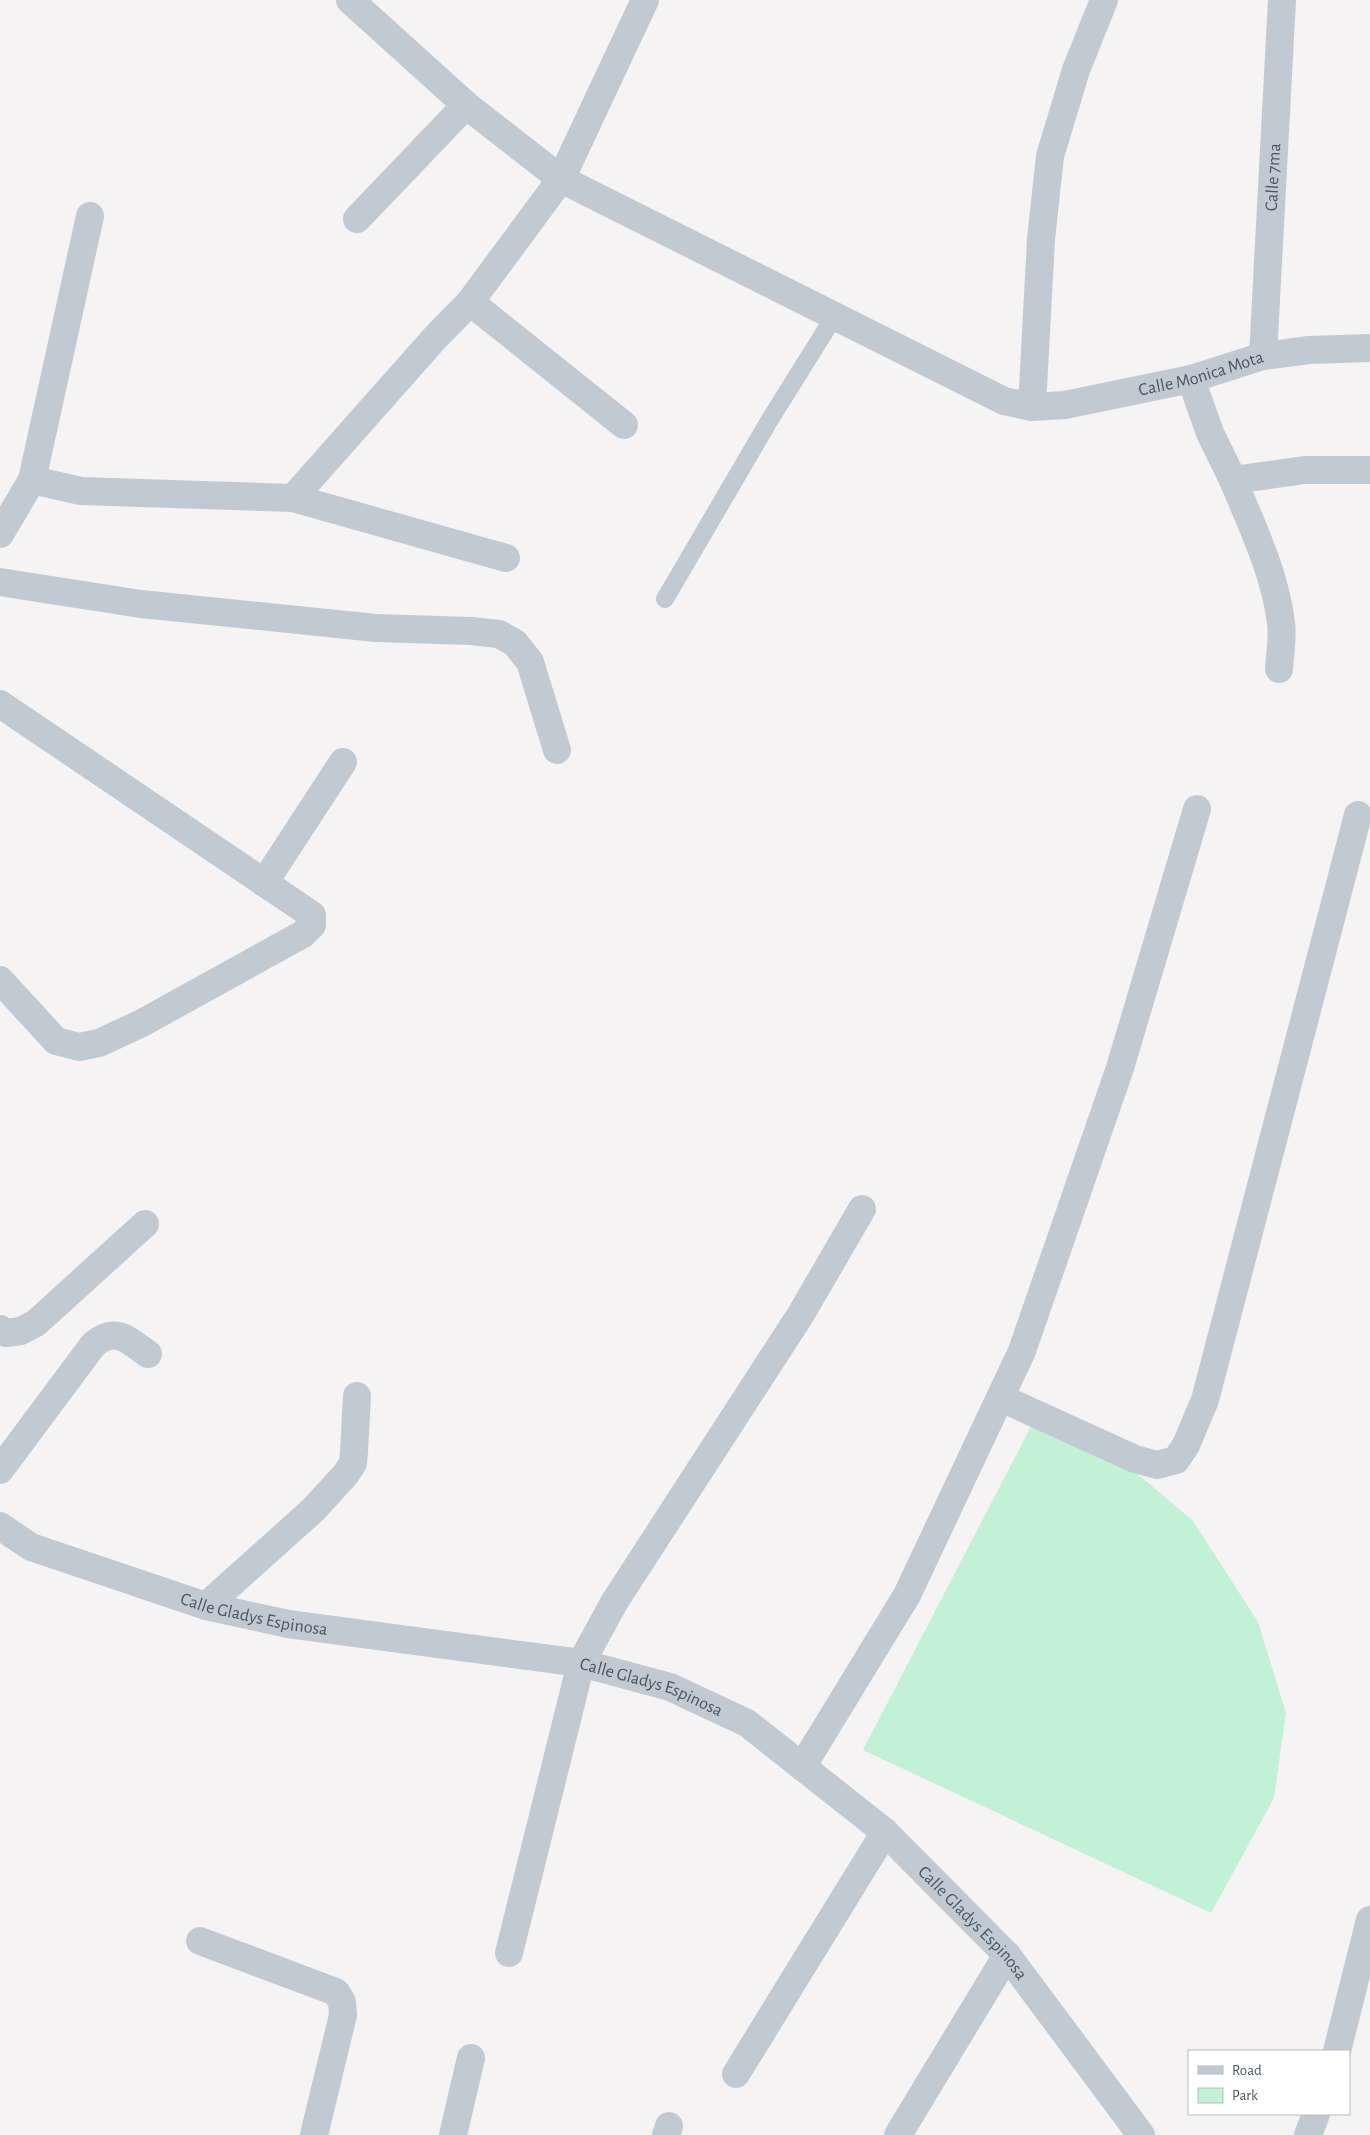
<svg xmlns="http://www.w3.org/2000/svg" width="1370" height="2135" font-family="'Alegreya Sans',sans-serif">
	<rect width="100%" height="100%" fill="#f5f3f3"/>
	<path fill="#c3f1d5" d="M1037 1415 1140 1476 1193 1521 1258 1622 1286 1713 1274 1798 1211 1913 863 1750Z"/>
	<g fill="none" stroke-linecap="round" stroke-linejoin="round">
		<path stroke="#c1cad2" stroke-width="18" d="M665 599 769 421 834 317"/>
		<g stroke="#c1cad2" stroke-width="28">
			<path d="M350 0 466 105"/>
			<path id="s1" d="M357 219 466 105 561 179 1004 401 1032 407 1065 405 1191 379 1263 356 1309 350 1370 348"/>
			<path d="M470 302 624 425"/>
			<path id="s2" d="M1263 356 1282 0"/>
			<path d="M1191 379 1210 433 1233 480 1305 470H1370"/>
			<path d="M1032 407 1041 239 1050 156 1076 70 1104 0"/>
			<path d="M32 480 90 216"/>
			<path d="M1233 480C1252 526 1275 573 1281 623 1283 637 1280 654 1279 669"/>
			<path d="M293 498 506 558"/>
			<path d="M0 534 32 480 81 491 293 498 434 339 470 302 561 179 645 0"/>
			<path d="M0 582 141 604 376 628 471 631 499 634 515 643 530 662 557 750"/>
			<path d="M0 704 312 915V925L303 934 142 1023 99 1043 79 1047 56 1041 0 980"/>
			<path d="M264 883 343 762"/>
			<path d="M0 1329 6 1333 21 1331 36 1323 145 1224"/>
			<path d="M1001 1398 1135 1459 1157 1465 1176 1460 1186 1445 1205 1400 1358 815"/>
			<path d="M0 1470 93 1345C115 1326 127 1339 148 1354"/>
			<path id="s3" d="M0 1526 31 1547 206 1606 288 1624 581 1663 670 1687 747 1723 885 1832 1007 1955 1141 2135"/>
			<path d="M206 1606 313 1510 346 1474 353 1463 354 1452 357 1396"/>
			<path d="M802 1767 907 1595 1022 1351 1120 1068 1197 809"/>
			<path d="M200 1941 336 1992 342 2002 343 2015 314 2135"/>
			<path d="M509 1953 581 1663 615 1601 801 1314 862 1209"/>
			<path d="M1337 2051 1370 1920"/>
			<path d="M736 2074 885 1832"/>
			<path d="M453 2135 471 2058"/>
			<path d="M666 2135 669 2126"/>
			<path d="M898 2135 1007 1955"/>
			<path d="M1308 2135 1316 2114"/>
		</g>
	</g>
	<g text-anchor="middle" stroke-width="4" stroke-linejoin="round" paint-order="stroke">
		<g font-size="18" fill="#4a5661" stroke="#fff">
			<text dy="6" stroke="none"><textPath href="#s2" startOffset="179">Calle 7ma</textPath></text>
			<text dy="6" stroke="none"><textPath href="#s1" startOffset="975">Calle Monica Mota</textPath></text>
			<text dy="6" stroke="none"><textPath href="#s3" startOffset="271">Calle Gladys Espinosa</textPath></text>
			<text dy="6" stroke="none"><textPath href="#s3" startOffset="676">Calle Gladys Espinosa</textPath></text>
			<text dy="6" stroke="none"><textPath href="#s3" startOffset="1081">Calle Gladys Espinosa</textPath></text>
		</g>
	</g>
	<rect x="1188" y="2050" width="162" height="65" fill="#ffffff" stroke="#b7bbc0"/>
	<rect x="1198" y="2066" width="25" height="8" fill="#c1cad2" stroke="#b7bbc0"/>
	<text x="1232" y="2075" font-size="15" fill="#4a5661">Road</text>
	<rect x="1198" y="2088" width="25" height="15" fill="#c3f1d5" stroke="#b7bbc0"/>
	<text x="1232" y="2100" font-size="15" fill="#4a5661">Park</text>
</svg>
